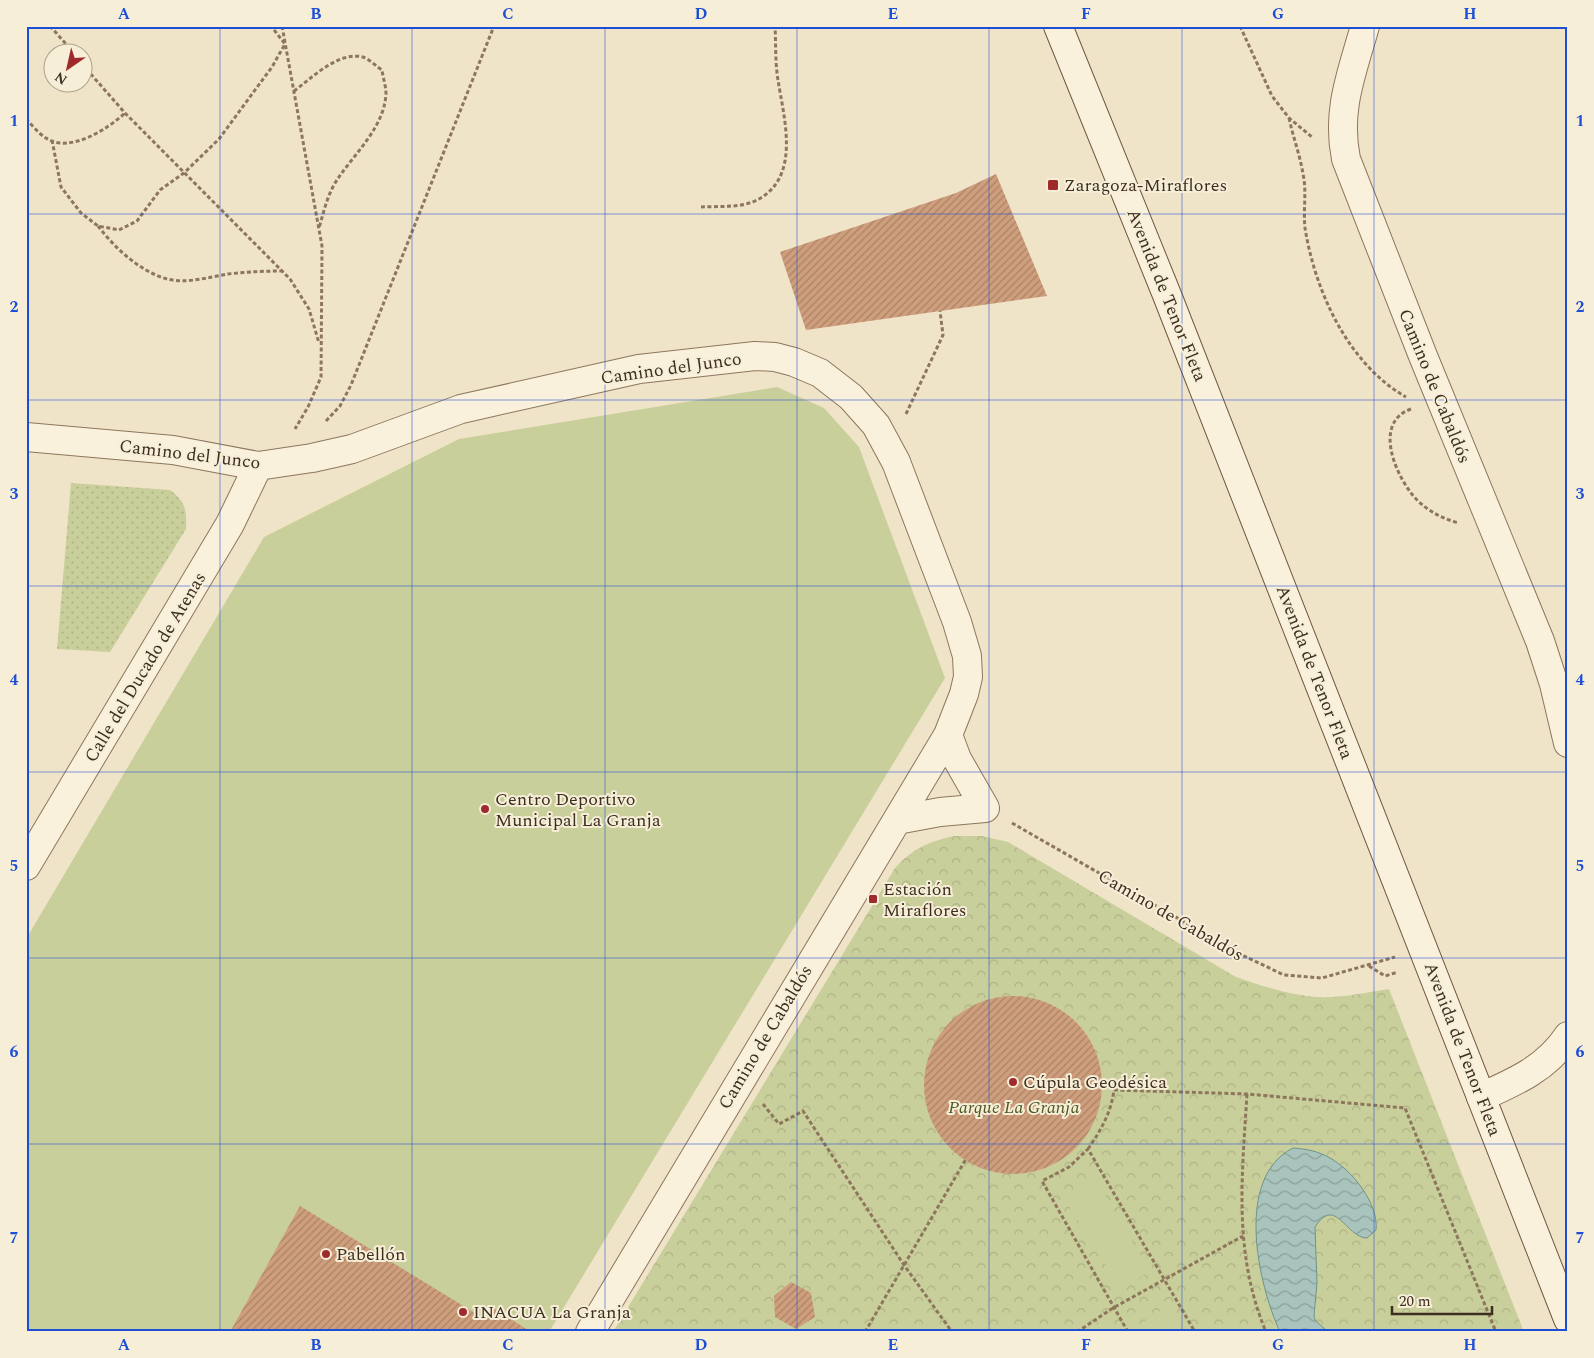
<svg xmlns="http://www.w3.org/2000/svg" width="1594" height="1358" font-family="Spectral,serif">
	<defs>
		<pattern id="grass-dots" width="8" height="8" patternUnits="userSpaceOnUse" patternTransform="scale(1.25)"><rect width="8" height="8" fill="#c9cf9b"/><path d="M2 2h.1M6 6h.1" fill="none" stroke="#aeb285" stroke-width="1.8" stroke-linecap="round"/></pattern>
		<pattern id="forest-crowns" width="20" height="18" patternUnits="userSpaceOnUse" patternTransform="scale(1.25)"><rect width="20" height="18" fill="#c9cf9b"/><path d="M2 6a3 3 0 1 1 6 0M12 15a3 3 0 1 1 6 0" fill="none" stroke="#aeb285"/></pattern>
		<pattern id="water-waves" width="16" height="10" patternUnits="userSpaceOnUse" patternTransform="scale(1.25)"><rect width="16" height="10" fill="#a9c4bc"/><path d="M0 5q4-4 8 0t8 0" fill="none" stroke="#8ba098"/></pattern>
		<pattern id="building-hatch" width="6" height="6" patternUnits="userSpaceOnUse" patternTransform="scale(1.25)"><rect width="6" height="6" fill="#cf9f7d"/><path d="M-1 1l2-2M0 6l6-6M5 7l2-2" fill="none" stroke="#a98266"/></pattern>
	</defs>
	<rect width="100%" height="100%" fill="#f0e4c8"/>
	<path fill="url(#grass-dots)" d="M71 483 170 490C185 501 187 510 186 529L110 652 57 649Z"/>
	<path fill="url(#forest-crowns)" d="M954 836H982L1008 842 1236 977C1259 985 1283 993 1307 996 1334 1000 1363 993 1389 989L1524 1332H613L895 868C912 849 930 841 954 836Z"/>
	<path fill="#c9cf9b" d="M777 387 824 408 859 447 945 678 549 1332H26V939L264 537 459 439Z
		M1095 1179 1150 1271 1121 1290 1066 1201Z
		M1169 1305 1185 1332H1145L1140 1324Z"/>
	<path fill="url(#water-waves)" stroke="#6f938a" d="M1293 1148C1306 1149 1318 1151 1330 1158 1352 1170 1379 1204 1376 1230L1367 1238C1345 1237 1336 1195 1315 1227L1317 1283 1314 1316 1315 1320 1328 1332H1280C1258 1284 1234 1178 1293 1148Z"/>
	<path fill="url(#building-hatch)" d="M996 174 1047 296 806 330 780 252 956 193Z
		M924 1085a89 89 0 1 1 178 0a89 89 0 1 1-178 0Z
		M300 1206 483 1318 492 1307 531 1332H230Z
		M791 1282 811 1293 815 1317 796 1329 775 1317 774 1296Z"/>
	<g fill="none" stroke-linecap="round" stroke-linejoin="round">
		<defs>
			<path id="street" d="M1365 26C1352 73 1336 110 1346 159L1423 356 1540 641 1554 684 1568 743
				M26 437 173 450 258 466 312 458 352 449 461 409 639 369 755 356 775 357 794 362 820 373 851 397 876 425 896 462 957 622 967 656 968 677 964 694 948 735 590 1332
				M897 820 940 812 985 808 957 759 948 735
				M26 866 230 524 258 466
				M1481 1097C1515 1082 1547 1068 1568 1036"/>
			<path id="secondary" d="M1058 26 1167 295 1568 1319"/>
		</defs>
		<use href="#street" stroke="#8d765c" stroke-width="30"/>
		<use href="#secondary" stroke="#6f573f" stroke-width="30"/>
		<path stroke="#8d765c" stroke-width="3" stroke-dasharray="4 2.5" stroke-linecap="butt" d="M50 26 73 52
			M282 26 322 246 321 377 308 407 295 429
			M1240 26 1272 96 1289 118 1312 137
			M82 64 125 113 290 279 309 309 319 343
			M294 91C312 78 338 51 363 57 369 59 377 67 382 70 383 78 386 86 386 94 384 127 356 152 339 177 328 192 324 211 319 228
			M1289 118C1293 137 1300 155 1303 174 1307 191 1303 210 1305 228 1315 291 1348 364 1406 397
			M26 119C32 125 39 134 46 138 69 154 108 129 125 113
			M52 140 61 187 81 213 98 226 119 230 137 221 160 190 184 173 219 139 272 67 285 44 271 26
			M701 207C718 206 739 208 755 201 802 179 784 119 778 80 775 62 776 44 775 26
			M98 226C115 248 139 271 167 279 187 284 209 277 228 274 246 272 264 271 282 271
			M1411 409C1371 423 1397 480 1418 501 1430 512 1443 519 1459 523
			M906 414 943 335 940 311
			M326 421 340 406 351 385 494 26
			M1012 823 1240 954 1284 975 1322 978 1395 957
			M1369 966 1385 976 1398 972
			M1247 1094C1242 1177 1233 1253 1266 1332
			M763 1104 779 1124 803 1111 904 1265 952 1332
			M1088 1149C1101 1130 1111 1113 1114 1090L1247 1094 1405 1108 1496 1332
			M865 1332 966 1159
			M1077 1332 1113 1308 1243 1236
			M1128 1332 1042 1181 1069 1167 1088 1149 1195 1332"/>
		<use href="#street" stroke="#faf1dc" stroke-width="28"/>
		<use href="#secondary" stroke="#faf1dc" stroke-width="28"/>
	</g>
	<path fill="none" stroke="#1d4ed8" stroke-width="1" stroke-opacity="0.55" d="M220 26V1332M412 26V1332M605 26V1332M797 26V1332M989 26V1332M1182 26V1332M1374 26V1332M26 214H1568M26 400H1568M26 586H1568M26 772H1568M26 958H1568M26 1144H1568"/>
	<g fill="#9e2a2b" stroke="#f7eed8" stroke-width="2">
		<rect x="1047" y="179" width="12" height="12" rx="2.5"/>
		<circle cx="485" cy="809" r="5"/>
		<rect x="868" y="894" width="10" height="10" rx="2.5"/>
		<circle cx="1013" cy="1082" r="5"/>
		<circle cx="326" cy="1254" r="5"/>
		<circle cx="463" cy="1312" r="5"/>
	</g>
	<g text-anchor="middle" stroke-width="4" stroke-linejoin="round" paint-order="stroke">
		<g font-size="18" fill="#3d2e20" stroke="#f7eed8" text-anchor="start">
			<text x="1064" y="191">Zaragoza-Miraflores</text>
			<text x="495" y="805">Centro Deportivo<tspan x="495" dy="21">Municipal La Granja</tspan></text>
			<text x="883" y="895">Estación<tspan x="883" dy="21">Miraflores</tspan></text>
			<text x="1023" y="1088">Cúpula Geodésica</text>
			<text x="336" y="1260">Pabellón</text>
			<text x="473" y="1318">INACUA La Granja</text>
		</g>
		<g font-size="18" fill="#3d2e20" stroke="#f7eed8">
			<text transform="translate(1167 295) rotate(68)" y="6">Avenida de Tenor Fleta</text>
			<text transform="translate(671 368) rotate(-8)" y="6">Camino del Junco</text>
			<text transform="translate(1435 386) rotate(68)" y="6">Camino de Cabaldós</text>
			<text transform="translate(190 454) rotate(7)" y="6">Camino del Junco</text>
			<text transform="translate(145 667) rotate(-59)" y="6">Calle del Ducado de Atenas</text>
			<text transform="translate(1315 672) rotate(69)" y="6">Avenida de Tenor Fleta</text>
			<text transform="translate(1171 915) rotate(30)" y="6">Camino de Cabaldós</text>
			<text transform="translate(765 1037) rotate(-59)" y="6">Camino de Cabaldós</text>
			<text transform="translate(1463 1049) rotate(69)" y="6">Avenida de Tenor Fleta</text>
		</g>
		<g font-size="18" font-style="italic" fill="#4d5a26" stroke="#f7eed8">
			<text x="1014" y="1113">Parque La Granja</text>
		</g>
	</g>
	<rect width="1594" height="1358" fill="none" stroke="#f7eed8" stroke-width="55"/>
	<g transform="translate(68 68) rotate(214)"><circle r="24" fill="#f7eed8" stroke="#ada18e"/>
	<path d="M0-4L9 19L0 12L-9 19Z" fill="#9e2a2b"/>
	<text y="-8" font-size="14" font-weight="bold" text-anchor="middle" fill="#3d2e20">N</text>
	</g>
	<path d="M1392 1306v8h100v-8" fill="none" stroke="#3d2e20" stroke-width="2.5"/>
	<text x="1399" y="1306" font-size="15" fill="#3d2e20" stroke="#f7eed8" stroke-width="4" paint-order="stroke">20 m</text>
	<rect x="28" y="28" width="1538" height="1302" fill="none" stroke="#1d4ed8" stroke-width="2"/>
	<g font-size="16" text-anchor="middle" font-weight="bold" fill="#1d4ed8">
		<text x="124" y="19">A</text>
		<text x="316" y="19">B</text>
		<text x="508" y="19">C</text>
		<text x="701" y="19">D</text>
		<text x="893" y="19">E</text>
		<text x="1086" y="19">F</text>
		<text x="1278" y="19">G</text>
		<text x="1470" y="19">H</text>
		<text x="14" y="126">1</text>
		<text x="1580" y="126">1</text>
		<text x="14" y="312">2</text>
		<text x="1580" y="312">2</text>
		<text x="14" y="499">3</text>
		<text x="1580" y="499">3</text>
		<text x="14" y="685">4</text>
		<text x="1580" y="685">4</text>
		<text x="14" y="871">5</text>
		<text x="1580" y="871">5</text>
		<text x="14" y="1057">6</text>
		<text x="1580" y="1057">6</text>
		<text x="14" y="1243">7</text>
		<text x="1580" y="1243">7</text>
		<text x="124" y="1350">A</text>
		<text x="316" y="1350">B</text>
		<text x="508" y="1350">C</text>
		<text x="701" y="1350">D</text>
		<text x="893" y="1350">E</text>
		<text x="1086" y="1350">F</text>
		<text x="1278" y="1350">G</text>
		<text x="1470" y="1350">H</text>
	</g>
</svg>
